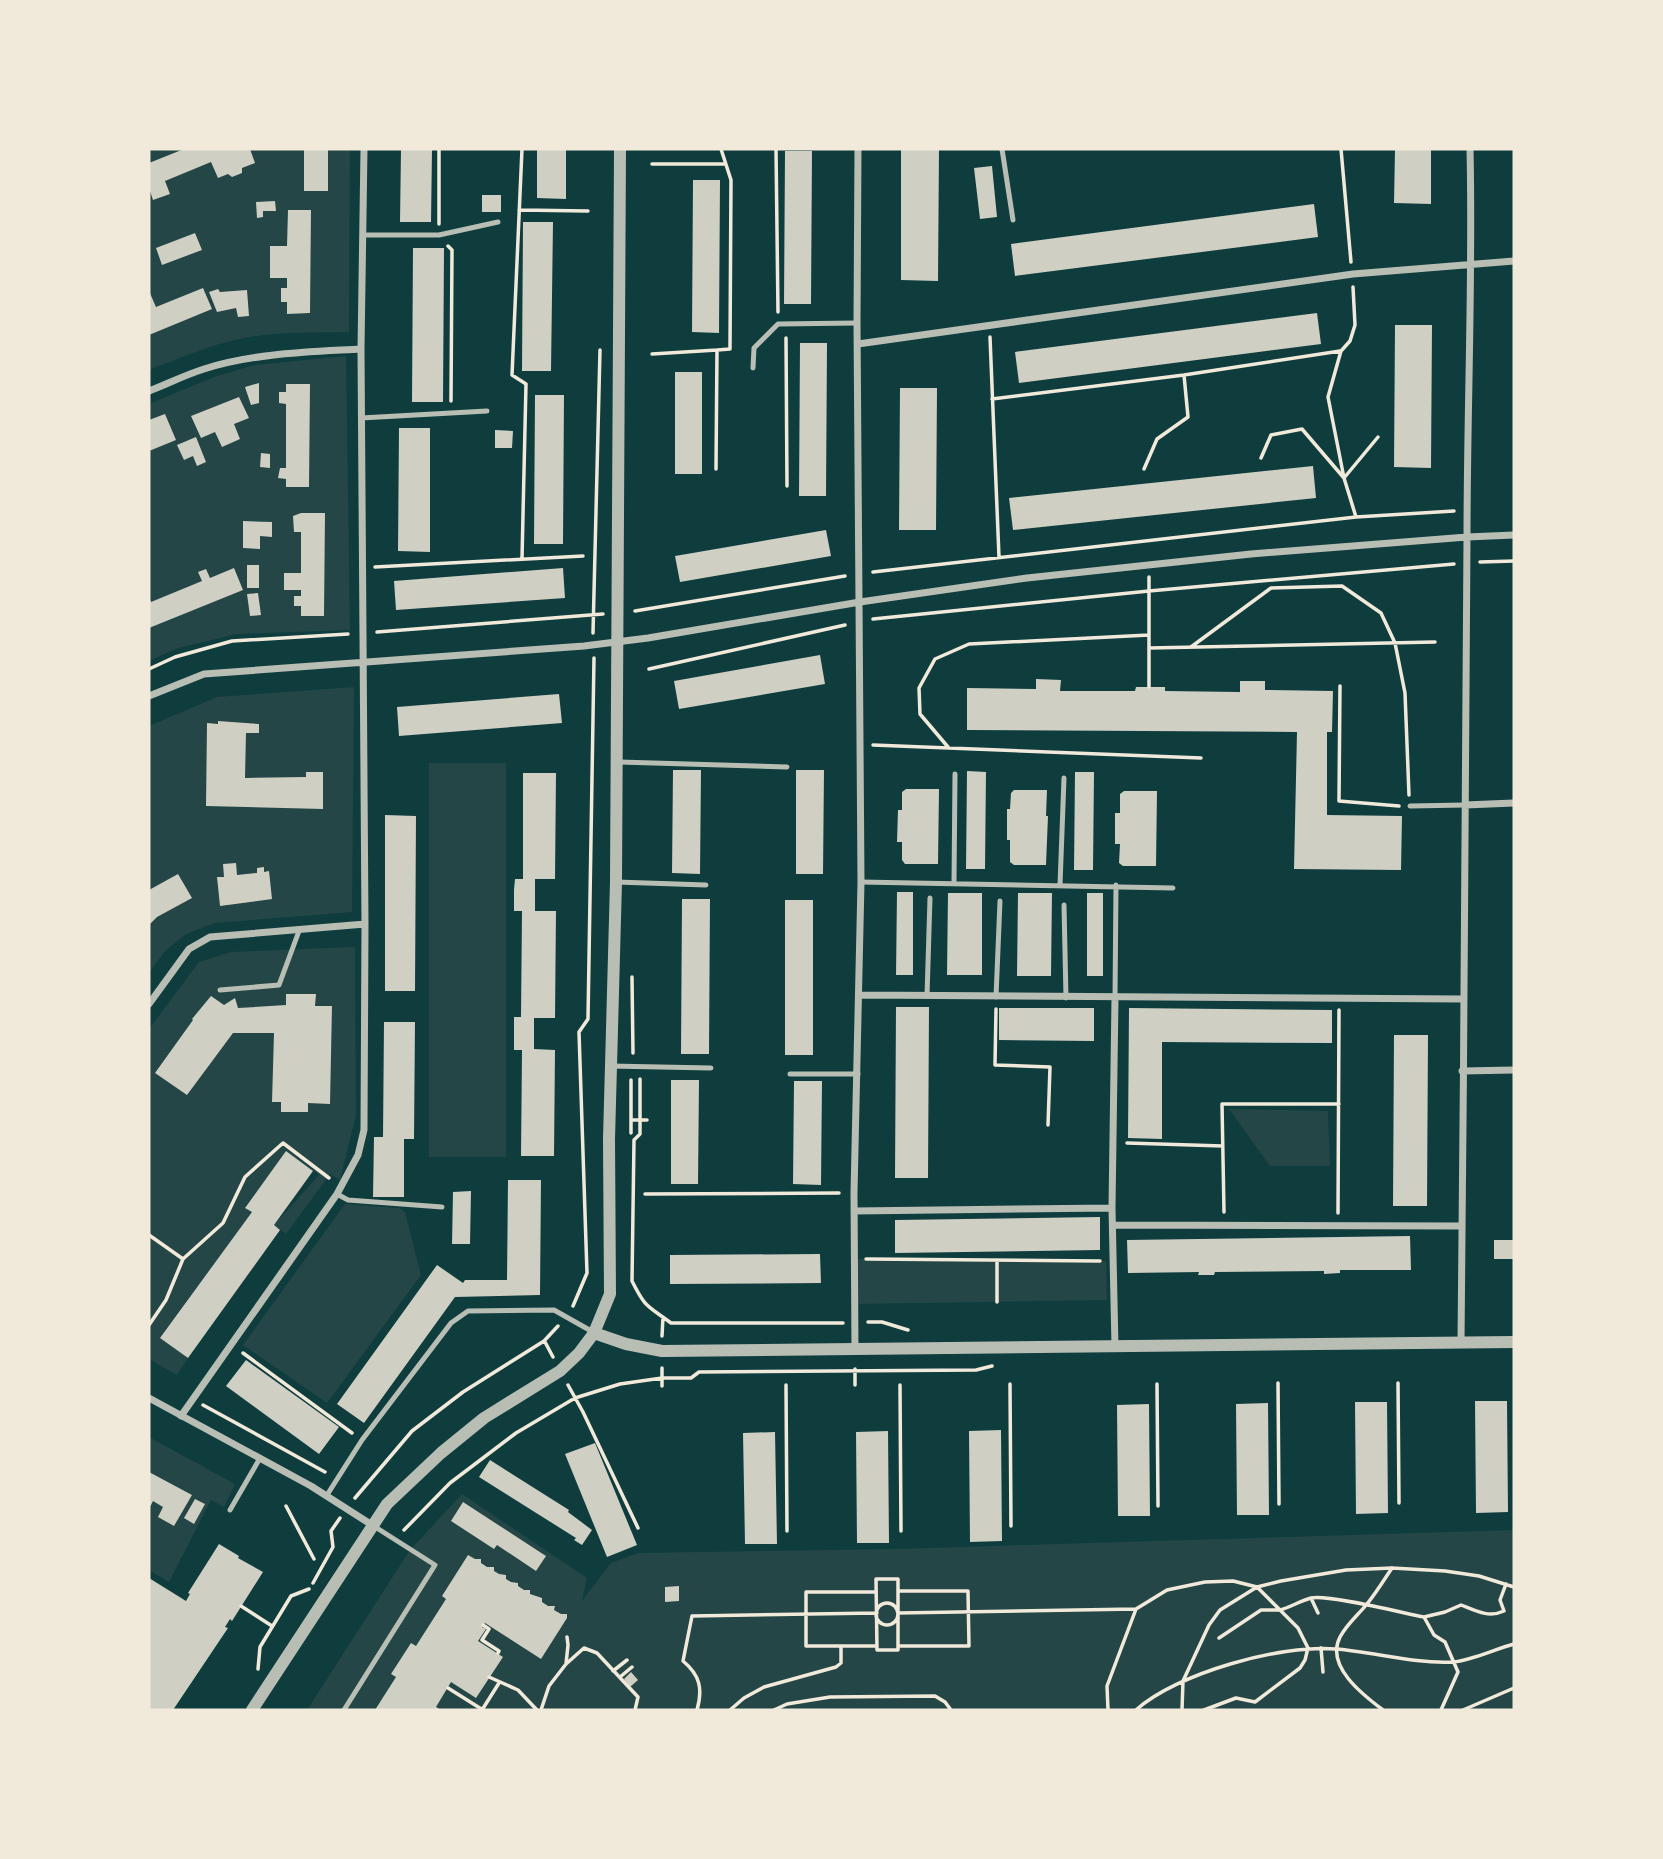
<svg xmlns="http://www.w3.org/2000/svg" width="1663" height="1859" font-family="'Fira Sans Condensed',sans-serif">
	<rect width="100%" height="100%" fill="#0f3d3e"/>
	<path fill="#244646" d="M149 149H350L349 332C312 333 271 331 235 340 205 347 177 359 149 370Z
		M346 356 350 630 237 634 178 648 149 661V404L214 377 254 365Z
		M354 687 352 912 215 923 186 934 165 951 149 973V726L217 697Z
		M429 763H506V1157H429Z
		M355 947 356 1115 340 1180 330 1174 286 1234 274 1225 319 1175 286 1151 245 1207 252 1212 161 1338 188 1358 177 1375 149 1359V1029L199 962 231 952Z
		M1229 1109 1328 1111 1330 1166H1270Z
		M345 1204 399 1208 405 1212 421 1275 327 1403 243 1345Z
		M854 1259 1106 1261 1107 1300 854 1304Z
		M149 1437 235 1484 224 1507 211 1500 169 1582 149 1570Z
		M462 1494 587 1578 582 1601 611 1563 638 1553 897 1549 1514 1530V1710H307L410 1550Z"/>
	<path fill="#cfcfc3" d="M184 149H250L255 163 242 168V173L232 177 228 174 218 178 211 162 165 181 170 194 153 200 149 188V163Z
		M304 149H328V191H304Z
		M401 149H432L431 222H400Z
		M537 149H566V199L537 198Z
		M901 149H939L938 281 901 280Z
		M1395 149H1431V204L1394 203Z
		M785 151H812L811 304H784Z
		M992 166 997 217 980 219 974 168Z
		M693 180H720L719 333 692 332Z
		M482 195H501V212H482Z
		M275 201 276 211H263V217L257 218 256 202Z
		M1314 204 1318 237 1015 276 1011 244Z
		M288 210H311L310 313 287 314V302H281V288H287V278H270V246H287Z
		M523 222H553L551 371H522Z
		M195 233 202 250 162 265 156 248Z
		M413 248H444L443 402H412Z
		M203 288 212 309 149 335V291L156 307Z
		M218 289 220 292 247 290 249 316 238 317 236 308 217 312 209 292Z
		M1317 313 1321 344 1019 383 1015 352Z
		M1395 325H1432L1431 468 1394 467Z
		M800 343H827L826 496H799Z
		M675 372H702V474H675Z
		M259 383V403L251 405 245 387Z
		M286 384H310L309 487H286V479L278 478 280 468H286V404L279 403V392H286Z
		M900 388H937L936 530H899Z
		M535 395H564L563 544H534Z
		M239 397 249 418 234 424 240 439 222 447 215 432 201 438 191 416Z
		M165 414 176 440 149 451V420Z
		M399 428H430V552L398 551Z
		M495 430 513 431 512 448H495Z
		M196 437 206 462 197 466 193 456 184 460 177 445Z
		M261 453 270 454V468L260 467Z
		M1313 466 1316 498 1013 530 1009 498Z
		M325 513 324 616H301V606H294V596H301V590H284V573H301V532H294L293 516 301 513Z
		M243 521 272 522V537L260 536V549L243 548Z
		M826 530 831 556 680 582 675 556Z
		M247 565H259V588H247Z
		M234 568 243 590 149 628V597L151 602 202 581 198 572 206 569 210 578Z
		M563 568 565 598 396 610 394 581Z
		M258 593 261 615 250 616 247 594Z
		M820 655 825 684 679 709 674 681Z
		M1036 679 1061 680 1060 691H1135L1136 687H1165V691L1240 692V681H1265V690L1333 691 1332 732H1327V815L1402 816 1401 870 1294 869 1297 732 967 730V688L1036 689Z
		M559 694 562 723 399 736 397 707Z
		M218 721 259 724V733H246L245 778 306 777V772H323V809L206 806 207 723 218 724Z
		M673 770H701L700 874 672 873Z
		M796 770H824L823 874H796Z
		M967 771 986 772 985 869H966Z
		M1075 772H1094L1093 870H1074Z
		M523 773H556L555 879H535V911H556L555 1018H534V1049L555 1050 554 1156H521L522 1050H514V1017H521L522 911H514V890L515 879H523Z
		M906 789H939L938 864H905L902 860V842H897L898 810H902V792Z
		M1014 790H1047L1046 816H1048L1046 865H1014L1010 862V840H1007V809H1010L1011 793Z
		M1124 791H1157L1156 866H1123L1119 863 1120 844H1115V813H1120V794Z
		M385 815 416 816 415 991H385Z
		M236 863 237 875 257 873V868L264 867V872L269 871 272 899 220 906 217 877H224L223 864Z
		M178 874 192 898 157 917 149 925V890Z
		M897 892H913V975H896Z
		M948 893H982V975H947Z
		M1018 893H1052L1051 976H1017Z
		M1087 893H1103V976H1087Z
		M682 899H710L709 1054H681Z
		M785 900H813V1055H785Z
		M286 994H316L315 1006H332L330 1104 308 1103V1112H281V1102H272L274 1033H233L187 1095 155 1073 193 1020 192 1019 211 996 224 1005 235 998 238 1008 286 1005Z
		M896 1007H929L928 1178H895Z
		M999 1008H1094V1041L999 1040Z
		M1129 1008 1332 1010V1043L1162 1042V1139L1128 1138Z
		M384 1022H415L414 1139H404V1197H373L374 1137H383Z
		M1394 1035H1428L1427 1206H1393Z
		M671 1080H699L698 1184H671Z
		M794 1081H822L821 1185 793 1184Z
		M286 1151 313 1171 274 1225 280 1230 188 1358 160 1338 252 1212 245 1208Z
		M508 1180H541L540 1295 455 1297 364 1423 337 1404 437 1265 463 1283 465 1280H507Z
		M471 1191 470 1244H452L453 1192Z
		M1100 1217V1250L895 1253V1220Z
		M1410 1236 1411 1270H1340V1273L1324 1274V1271L1215 1272 1214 1275H1198L1199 1272 1128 1273 1127 1240Z
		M1494 1240H1514V1259H1494Z
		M820 1254 821 1283 670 1284V1255Z
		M246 1360 339 1427 319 1454 226 1386Z
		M1475 1401H1507L1508 1512 1476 1513Z
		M1355 1402H1387L1388 1513 1356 1514Z
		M1268 1403 1269 1515H1237L1236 1404Z
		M1149 1404 1150 1516H1118L1117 1405Z
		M1001 1430 1002 1541 970 1542 969 1431Z
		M888 1431 889 1543H857L856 1432Z
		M775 1432 777 1544H745L743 1433Z
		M595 1443 637 1545 607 1557 565 1454Z
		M490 1460 569 1510 568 1512 592 1530 582 1545 574 1540 576 1538 479 1477Z
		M149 1472 192 1495 174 1526 158 1517 163 1507 153 1501 149 1509Z
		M195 1499 205 1504 194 1524 184 1518Z
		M463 1502 546 1556 536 1571 497 1545 494 1549 451 1521Z
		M219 1544 239 1556 238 1558 263 1572 232 1621 230 1619 225 1627 228 1628 173 1710H149V1578L186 1601 190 1594 188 1593Z
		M468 1555 475 1559H481V1563L487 1567H494V1571L499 1574 506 1575V1579L511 1582 518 1583V1586L524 1590H530V1594L542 1598V1602L548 1606H555L554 1610 561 1614H567V1618L541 1659 485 1623 482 1627 486 1629 478 1641 503 1657 476 1698 451 1682 436 1707 441 1710H375L396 1677 391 1674 411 1643 416 1646 446 1599 442 1596Z
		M679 1586V1601L665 1602V1587Z
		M631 1672 638 1680 630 1687 624 1679Z"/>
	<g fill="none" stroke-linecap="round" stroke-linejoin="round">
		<path stroke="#f1e9da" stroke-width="3.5" d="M439 149V224
			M776 149 778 312
			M1341 149 1351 262
			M652 164H725
			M519 210 588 211
			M448 246 452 250 451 401
			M1353 287 1355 325 1350 341 1341 351 1328 397 1344 478 1356 517
			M990 337 999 557
			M786 338 787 486
			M652 354 717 350
			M992 399 1184 375 1340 351
			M1261 458 1271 435 1302 429 1344 478 1378 437
			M716 469 717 350 730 349 731 180 721 149
			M1144 469 1157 439 1188 417 1184 375
			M522 559 526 384 512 375 522 149
			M1480 562 1514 561
			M375 567 583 556
			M873 572 1356 517 1454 511
			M1149 577V687
			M635 611 845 576
			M873 619 1149 591 1454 564
			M377 632 603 614
			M593 633 600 350
			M1191 647 1271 588 1342 586 1381 613 1395 643 1405 693 1409 795
			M1149 648 1435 642
			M149 669 175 657 232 641 348 634
			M649 669 845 625
			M1340 686 1339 801 1399 806
			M873 745 1201 758
			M948 747 920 714 919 688 935 659 969 644 1149 635
			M632 977 633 1053
			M996 1009 995 1065 1050 1067 1048 1125
			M640 1079V1134L634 1140 632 1281C646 1309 647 1305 671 1323H843
			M632 1120H647
			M631 1133V1080
			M1127 1143 1223 1146
			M645 1194 839 1193
			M1224 1212 1222 1104H1339
			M1338 1213 1339 1010
			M149 1235 183 1259
			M866 1259 1100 1261
			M997 1302V1260
			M573 1306 587 1273 579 1032 588 1019 594 658
			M868 1322H882L908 1330
			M149 1325 166 1300 183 1259 223 1223 245 1177 283 1143 329 1178
			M662 1336 663 1317
			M545 1342 553 1357
			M243 1353 352 1433
			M662 1368V1386
			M855 1369V1385
			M1278 1383 1279 1504
			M1398 1383 1399 1503
			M1010 1384 1011 1526
			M1157 1384 1158 1506
			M568 1385 583 1412 638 1528
			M786 1385 787 1531
			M900 1385 901 1531
			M203 1405 325 1472
			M355 1498 412 1431 463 1392 544 1341 558 1326
			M286 1506 314 1559
			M404 1530 450 1483 516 1433 575 1398 620 1384 662 1378H691L699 1372 976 1370 992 1366
			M876 1579H898V1650H877Z
			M313 1583 333 1547 331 1531 340 1518
			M898 1591H968L969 1646H898
			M876 1592H806V1646H877
			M1311 1598 1318 1613
			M876 1614a11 11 0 1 1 22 0a11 11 0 1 1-22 0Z
			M241 1606 272 1626
			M1136 1609 1167 1590 1205 1582 1233 1581 1257 1587 1281 1581 1346 1570 1392 1568 1445 1571 1479 1576 1514 1587
			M898 1613 1136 1609 1107 1686 1108 1710
			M1424 1617 1445 1612 1461 1605C1476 1611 1489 1618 1504 1611L1500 1600 1506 1584
			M483 1625 489 1629 482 1640 499 1651 498 1653
			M1321 1648 1323 1672
			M566 1664 568 1645 567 1637
			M258 1669 260 1647 291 1596 309 1589
			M613 1671 627 1660
			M489 1677 518 1690 537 1710
			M620 1677 632 1667
			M448 1688 483 1710
			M482 1710 499 1683
			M541 1710 549 1686 566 1664 584 1648 597 1653 638 1697 635 1710
			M697 1710C703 1689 700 1675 683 1661L692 1616 877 1613
			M730 1710 744 1698 764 1687 836 1667 841 1663V1646
			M774 1710 787 1704 830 1697 935 1696 945 1702 951 1710
			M1136 1710C1177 1673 1282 1644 1336 1649 1375 1652 1413 1664 1453 1662 1473 1660 1495 1649 1514 1644
			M1182 1710 1183 1681 1209 1625 1220 1610 1257 1587 1280 1610C1291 1607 1300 1601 1311 1598 1327 1594 1403 1613 1424 1617L1434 1635 1445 1642 1458 1672 1441 1710
			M1204 1710 1236 1698 1255 1702 1300 1668 1305 1660 1308 1648 1298 1628 1280 1610H1261L1219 1638
			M1383 1710C1363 1695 1325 1666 1340 1637 1347 1624 1358 1615 1367 1604 1376 1593 1384 1580 1392 1568
			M1463 1710 1514 1688"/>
		<path stroke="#b8beb3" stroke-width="5" d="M1002 149 1013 220
			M364 235H439L498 222
			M753 368 754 348 778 324 857 323
			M361 418 487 411
			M619 762 787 767
			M1410 806 1465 805
			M616 882 706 885
			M861 882 1173 888
			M954 883 955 774
			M1060 885 1064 778
			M1064 905 1066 998
			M220 990 279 985 299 931
			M927 996 930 898
			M996 997 1000 901
			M1115 998 1116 885
			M610 1066 711 1068
			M790 1074H858
			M337 1194 348 1200 442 1207
			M327 1495 362 1440 451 1323 468 1311 554 1310 593 1332
			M230 1510 260 1458
			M344 1710 435 1565 372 1525"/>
		<path stroke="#b8beb3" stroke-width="7" d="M858 344 1353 274 1514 261
			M149 391C167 384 185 375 204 369 254 353 310 352 361 349
			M149 696 204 674 584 646 648 638 860 602 1027 578 1251 554 1467 537 1514 535
			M1465 805 1514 803
			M860 995 1463 999
			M1115 998 1112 1208 1115 1347
			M149 1004 189 949 210 937 365 924
			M1462 1071 1514 1070
			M854 1211 1112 1208
			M1113 1225 1460 1226
			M1461 1343C1463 1075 1467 807 1467 539 1467 409 1473 279 1470 149
			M855 1350 854 1193 861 882 857 323 858 149
			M149 1398 311 1486 372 1525
			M181 1416 337 1194 358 1155 364 1130 365 924 361 349 364 149"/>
		<path stroke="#b8beb3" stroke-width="12" d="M594 1333 626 1344 662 1351 1514 1342
			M252 1710 387 1504 441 1453 484 1418 560 1371 579 1353 594 1333 610 1294 609 1139 616 882 620 149"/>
	</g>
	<rect width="1663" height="1859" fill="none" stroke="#f1e9da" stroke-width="301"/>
</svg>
